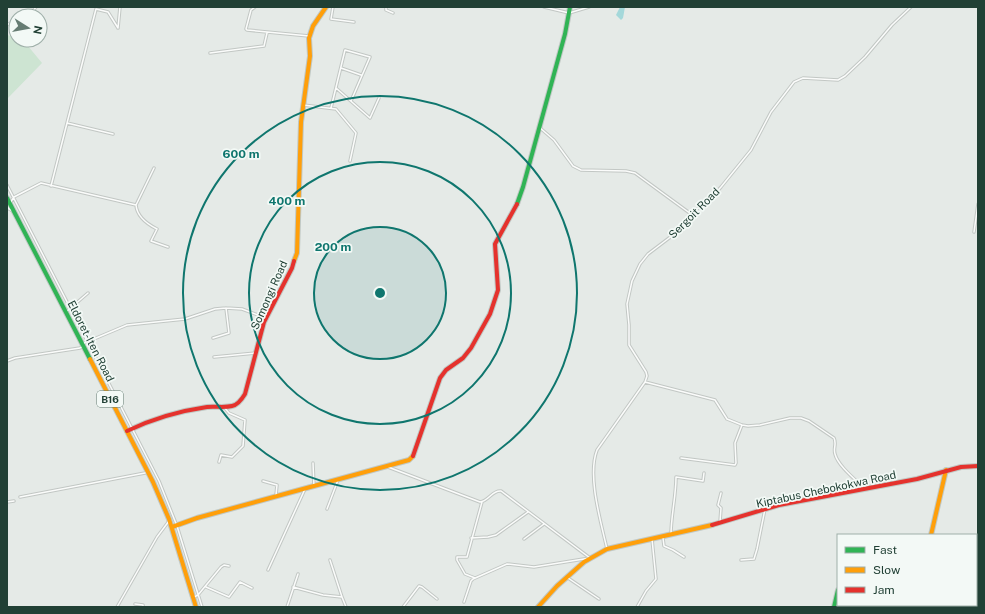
<svg xmlns="http://www.w3.org/2000/svg" width="985" height="614" font-family="'Public Sans',sans-serif">
	<rect width="100%" height="100%" fill="#e5eae7"/>
	<path fill="#cde4d2" d="M7 35 16 37V40H23L42 63 7 99Z"/>
	<path fill="#a4d8da" d="M620 7H625L623 18 621 20 616 15Z"/>
	<g fill="none" stroke-linecap="round" stroke-linejoin="round">
		<defs>
			<path id="street" d="M255 7 251 10 246 29 247 30 309 36
				M333 7 331 19 354 22
				M386 7V10L393 13
				M544 7 569 13 589 7
				M24 16 33 11 36 7
				M7 25 16 20
				M118 28 120 7
				M210 53 264 46 267 33
				M341 68 361 75
				M336 88 370 118 379 98
				M303 105 336 109 356 133 350 161
				M331 108 345 50 370 57 351 101
				M67 123 113 134
				M539 127 554 140 573 166 581 170 626 171 635 173 691 214
				M154 168 136 205C137 217 147 224 157 229L151 241 168 247
				M7 185 159 481 177 526 202 607
				M51 186 96 9 108 12 118 28
				M10 203 14 197 41 183 136 205
				M7 206 9 209 13 211
				M974 232 978 204
				M66 312 88 293
				M213 338 229 333 226 308
				M82 344 127 325 185 319 215 309 226 308 242 309 266 318
				M214 357 256 353
				M7 361 15 358 80 348 83 346
				M645 382 715 400 727 419 742 425 748 426 760 425 790 418H801L809 421 834 438C837 444 833 448 835 454 838 466 856 480 865 489
				M681 458 735 465 736 463 735 443 742 425
				M219 462 221 455 232 457 243 446 245 420 229 413 224 407
				M313 463 314 487
				M388 467 480 502C489 501 492 490 501 491L590 558
				M263 481 277 485 276 495
				M20 497 145 473
				M7 502 14 501
				M327 509 338 480
				M720 522 721 508 718 505 721 493
				M671 535C671 515 676 497 676 477L703 481 704 473
				M471 538 488 537 496 535 528 512
				M663 538 664 546 673 550 684 557
				M524 539 544 524
				M607 549C601 522 587 476 597 450L645 382 647 376 646 372 629 345V325L627 304 632 281 640 264 648 254 677 232 691 214 712 197 721 187 751 150 771 112 794 82 803 78 838 80 845 76 865 57 892 25 911 7
				M330 560 342 597
				M741 560 754 559 757 549 765 509
				M268 570 305 489
				M475 578 465 574 457 560V557H467L482 502
				M568 578 599 599
				M206 587 229 597 240 582 252 588
				M293 587 323 595 342 597 346 607
				M194 597 198 595 221 567 224 565 229 566
				M464 602 471 581 473 579 507 564 534 567 590 558
				M135 604 143 605V607
				M117 607 157 537 169 521
				M287 607 298 574
				M403 607 419 586 422 587 437 599
				M637 607 646 591 656 579 652 539"/>
			<path id="fast" d="M7 198 90 359
				M517 204 523 187 565 34 570 7
				M834 607 838 590"/>
			<path id="slow" d="M294 261 297 253 301 122 310 56 309 38 313 26 326 7
				M90 359 153 482 169 519 196 607
				M172 527 197 518 409 460 413 456
				M931 535 946 470
				M538 607 557 586 584 562 607 549 712 525"/>
			<path id="jam" d="M127 431C152 419 179 411 207 407 215 406 224 408 232 406 238 405 242 399 245 394L264 322 292 268 294 261
				M413 456 440 378 446 370 463 358 471 348 490 314 498 290 495 244 517 204
				M712 525 779 505 917 479 961 467 978 466"/>
		</defs>
		<use href="#street" stroke="#c2c7c4" stroke-width="3.5"/>
		<use href="#fast" stroke="#c0c8c4" stroke-width="6"/>
		<use href="#slow" stroke="#c0c8c4" stroke-width="6"/>
		<use href="#jam" stroke="#c0c8c4" stroke-width="6"/>
		<use href="#street" stroke="#fbfcfb" stroke-width="1.5"/>
		<use href="#fast" stroke="#30b455" stroke-width="4"/>
		<use href="#slow" stroke="#ff9f0a" stroke-width="4"/>
		<use href="#jam" stroke="#e5322d" stroke-width="4"/>
	</g>
	<circle cx="380" cy="293" r="66" fill="#0f766e" fill-opacity=".12"/>
	<g fill="none" stroke="#0f766e" stroke-width="2">
		<circle cx="380" cy="293" r="66"/>
		<circle cx="380" cy="293" r="131"/>
		<circle cx="380" cy="293" r="197"/>
	</g>
	<g text-anchor="middle" stroke-width="3.5" stroke-linejoin="round" paint-order="stroke">
		<rect fill="#f3f9f6" stroke="#60786f" stroke-width="1" x="97" y="391" width="26" height="16" rx="3"/>
		<g font-size="10" font-weight="bold" fill="#214035">
			<text x="110" y="403">B16</text>
		</g>
		<g font-size="11" fill="#214035" stroke="#f3f9f6">
			<text transform="translate(694 213) rotate(-45)" y="4">Sergoit Road</text>
			<text transform="translate(269 295) rotate(-66)" y="4">Somongi Road</text>
			<text transform="translate(91 341) rotate(63)" y="4">Eldoret-Iten Road</text>
			<text transform="translate(826 489) rotate(-12)" y="4">Kiptabus Chebokokwa Road</text>
		</g>
	</g>
	<circle cx="380" cy="293" r="6" fill="#0f766e" stroke="#f3f9f6" stroke-width="2"/>
	<g font-size="12" text-anchor="middle" font-weight="bold" fill="#0f766e" stroke="#f3f9f6" stroke-width="3.5" stroke-linejoin="round" paint-order="stroke">
		<text x="241" y="158">600 m</text>
		<text x="287" y="205">400 m</text>
		<text x="333" y="251">200 m</text>
	</g>
	<rect width="985" height="614" fill="none" stroke="#214035" stroke-width="16"/>
	<rect x="837" y="534" width="140" height="72" fill="#f3f9f6" stroke="#9fafa9"/>
	<rect x="845" y="547" width="20" height="6" fill="#30b455" stroke="#9fafa9"/>
	<text x="873" y="554" font-size="12" fill="#214035">Fast</text>
	<rect x="845" y="567" width="20" height="6" fill="#ff9f0a" stroke="#9fafa9"/>
	<text x="873" y="574" font-size="12" fill="#214035">Slow</text>
	<rect x="845" y="587" width="20" height="6" fill="#e5322d" stroke="#9fafa9"/>
	<text x="873" y="594" font-size="12" fill="#214035">Jam</text>
	<g transform="translate(28 28) rotate(101)"><circle r="19" fill="#f3f9f6" stroke="#9fafa9"/>
	<path d="M0-3L7 15L0 10L-7 15Z" fill="#667c73"/>
	<text y="-6" font-size="11" font-weight="bold" text-anchor="middle" fill="#214035">N</text>
	</g>
</svg>
